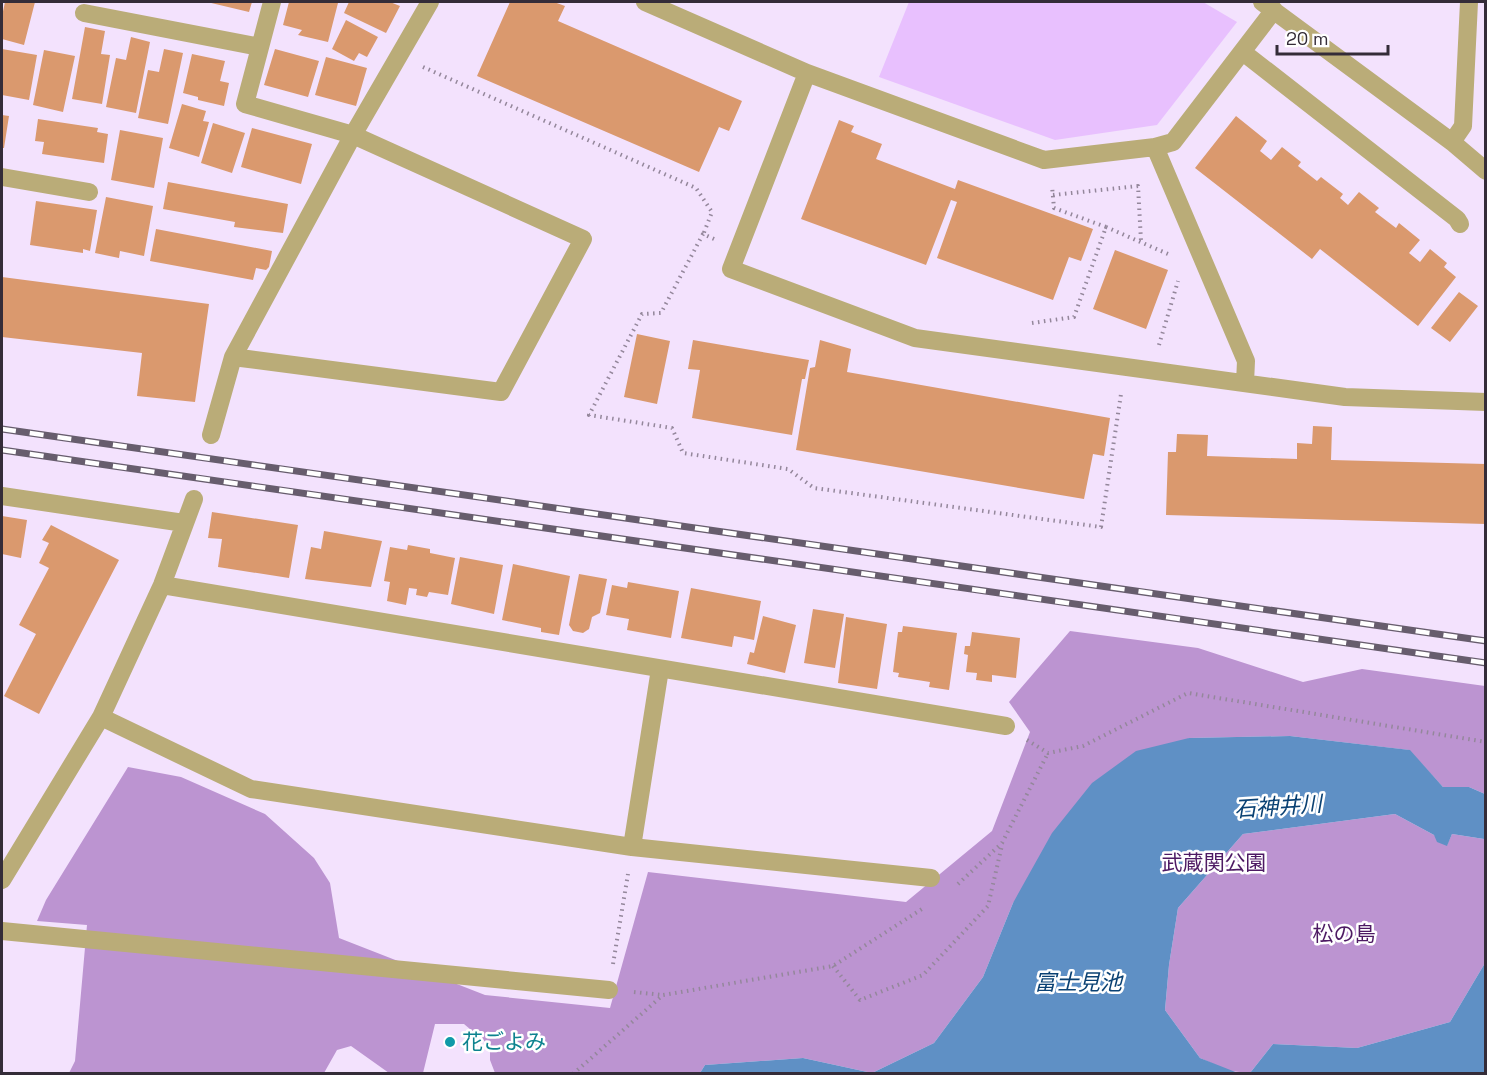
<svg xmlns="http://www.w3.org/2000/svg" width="1487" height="1075" font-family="'Space Grotesk','Noto Sans JP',sans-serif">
	<rect width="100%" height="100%" fill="#f3e2fd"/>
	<path fill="#e8c0fe" d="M909 2H1203L1237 22 1157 125 1055 140 879 77Z"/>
	<path fill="#bc94d1" d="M1070 631 1198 648 1303 682 1362 669 1485 686V794L1469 787H1443L1409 750 1290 736 1189 738 1013 903 983 977 934 1043 872 1073 803 1058 705 1065 700 1073H495L490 1060V1046L464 1024H435L423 1073H389L351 1046 337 1050 324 1073H69L75 1061 87 925 37 921 46 900 128 767 181 777 265 814 314 858 330 883 339 938 485 995 610 1008 648 872 906 902 992 831 1030 732 1009 702Z
		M1395 814 1434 835 1447 845 1452 834 1484 839 1486 842 1485 963 1450 1022 1357 1048 1273 1044 1250 1073 1229 1071 1200 1058 1165 1010 1169 965 1178 908 1243 834Z"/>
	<path fill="#5f90c5" d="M1290 736 1410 750 1443 787H1469L1485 794V842L1484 839 1452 834 1447 846 1437 842 1434 835 1395 814 1243 834 1178 908 1169 965 1165 1010 1200 1058 1238 1073H700L705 1065 803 1058 872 1073 934 1043 983 977 1013 903 1052 833 1092 783 1136 751 1189 738Z
		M1485 963V1073H1250L1273 1044 1357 1048 1450 1022Z"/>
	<path fill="#da996e" d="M5 2H35L24 45 2 39V16Z
		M207 2H252L249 12Z
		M289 2 338 3 328 42 298 35 302 30 283 25Z
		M349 2H390L400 6 386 33 344 13Z
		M510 2H554L565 6 558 21 742 101 729 131 719 127 699 172 477 76Z
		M346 20 378 37 367 57 359 53 354 61 332 49Z
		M85 27 105 31 101 54 110 55 102 104 72 99Z
		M131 37 150 42 136 113 106 107 116 58 126 60Z
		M2 49 37 55 29 100 2 95Z
		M164 49 183 53 168 124 138 118 148 70 159 72Z
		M275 49 319 61 308 97 264 85Z
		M44 50 75 56 63 112 33 105Z
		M192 54 225 61 220 81 229 83 224 106 198 100V97L183 93Z
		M326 57 367 68 356 106 315 95Z
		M182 104 206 111 203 121 209 122 199 157 169 148Z
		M2 115 9 116 4 148H2Z
		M1236 116 1267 141 1260 151 1271 160 1282 147 1301 162 1298 166 1317 181 1321 177 1343 194 1340 198 1348 205 1359 192 1379 208 1375 212 1396 228 1399 223 1420 240 1409 253 1420 262 1430 249 1447 263 1444 267 1456 277 1418 326 1320 249 1312 259 1195 168Z
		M38 119 98 128 97 132 108 134 104 163 42 154 44 142 35 141Z
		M839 120 854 126 851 132 882 144 876 159 955 189 958 180 1093 229 1081 261 1069 257 1053 300 937 258 957 202 951 200 926 265 801 219Z
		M213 123 245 133 232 173 201 163Z
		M252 128 312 144 301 184 241 167Z
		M120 130 163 138 154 188 111 180Z
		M168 182 288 204 283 233 234 227 235 222 163 209Z
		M106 197 153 206 144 256 120 251 119 258 95 253Z
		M36 201 97 210 90 251 83 249V253L30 245Z
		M156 229 272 251 269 267 266 270 256 268 253 280 150 261Z
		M1115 250 1168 270 1146 329 1093 309Z
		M2 277 209 304 195 402 137 396 142 353 2 337Z
		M1459 292 1478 306 1450 342 1431 328Z
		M637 334 670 341 657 404 624 397Z
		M693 340 809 360 805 379H802L792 435 692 418 700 370 688 369Z
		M820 340 851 349 847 372 1110 418 1104 456 1093 454 1084 499 796 450 810 368 815 367Z
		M1313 426 1332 427 1331 460 1486 464V524L1166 515 1168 452H1176L1177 434 1208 435 1207 456 1297 459V443L1312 444Z
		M212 512 298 525 289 578 218 567 222 539 208 538Z
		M2 516 27 520 21 558 2 554Z
		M51 525 119 560 39 714 4 696 36 634 19 625 49 568 39 563 49 543 42 540Z
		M324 531 382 541 371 587 305 579 311 547 321 549Z
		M408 545 430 549V553L455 558 448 595 429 592 427 597 416 595 417 589 409 588 406 605 387 601 390 582 384 581 390 547 407 550Z
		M460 557 503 565 494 614 451 604Z
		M513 564 570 576 559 635 541 632V628L502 620Z
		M579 574 607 579 600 613 592 617 589 629 583 633 573 631 569 625Z
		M628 582 679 591 671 638 627 630 629 619 606 615 612 585 627 588Z
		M691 588 761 601 754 640 734 636 732 647 681 638Z
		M813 609 844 614 835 668 804 663Z
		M763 616 796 625 785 673 747 664 750 652 754 653Z
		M846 617 887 624 877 689 838 683Z
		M903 626 957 633 949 690 929 687 930 682 898 677 899 673 893 672 898 632H902Z
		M972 632 1020 638 1016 678 992 675V682L976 680 977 673 966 672 968 655 964 654 965 646H970Z"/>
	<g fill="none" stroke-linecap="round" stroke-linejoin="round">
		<path stroke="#94879b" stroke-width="4" stroke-dasharray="1.5 4.5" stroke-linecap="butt" d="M423 67 696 188 712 212 703 235
			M1053 195 1138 186 1141 241
			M1106 227 1168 254
			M714 239 703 234 661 313 642 314 589 415 672 428 683 453 788 469 814 488 1101 527 1121 394
			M1032 323 1074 317 1106 227 1054 208 1052 186
			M1159 345 1178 281
			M1027 740 1048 753 1083 746 1188 693 1486 742
			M958 884 1002 843 1048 753
			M613 964 628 874
			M833 966 860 1000 923 975 988 906 1002 845
			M634 992 663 995
			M573 1074 663 995 833 966 925 907"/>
		<path stroke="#baac78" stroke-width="18" d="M645 2 807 73 1044 160 1155 147 1173 142 1274 10
			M1262 2 1452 142 1486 171
			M84 13 260 47
			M1244 53 1457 219 1460 224
			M807 73 731 269 915 338 1345 397 1486 402
			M1452 142 1463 126 1469 2
			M1155 147 1246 361 1245 383
			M2 177 89 192
			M233 357 501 392 583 239 353 135 245 104 272 2
			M211 435 233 357 353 135 430 2
			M2 496 184 523
			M162 585 1006 726
			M101 717 251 789 632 847 931 878
			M632 847 660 669
			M2 880 101 717 162 585 194 499
			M2 931 609 990"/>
		<defs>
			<path id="rail" d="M2 429 1486 641
				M2 450 1486 663"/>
		</defs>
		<use href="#rail" stroke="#675d6d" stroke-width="7"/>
		<use href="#rail" stroke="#fff" stroke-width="4.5" stroke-dasharray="14" stroke-linecap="butt"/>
	</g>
	<circle fill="#0f9aa8" stroke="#fff" stroke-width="2" cx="450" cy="1042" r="6"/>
	<g text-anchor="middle" stroke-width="5" stroke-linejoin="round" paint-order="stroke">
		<g font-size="21" fill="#4d1a63" stroke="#fff">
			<text x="1214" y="870">武蔵関公園</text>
			<text x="1344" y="941">松の島</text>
		</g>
		<g font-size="21" fill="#0d838f" stroke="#fff" text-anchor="start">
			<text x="462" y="1049">花ごよみ</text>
		</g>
		<g font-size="22" font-style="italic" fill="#0a4173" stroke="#fff">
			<text transform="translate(1278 806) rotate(-4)" y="8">石神井川</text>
			<text x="1078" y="990">富士見池</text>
		</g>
	</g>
	<rect width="1487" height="1075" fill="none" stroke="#342c38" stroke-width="6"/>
	<path d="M1277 45v9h111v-9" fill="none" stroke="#342c38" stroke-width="3"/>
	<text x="1286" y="45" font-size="18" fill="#342c38" stroke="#ffffff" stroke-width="4.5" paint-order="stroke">20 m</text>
</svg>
